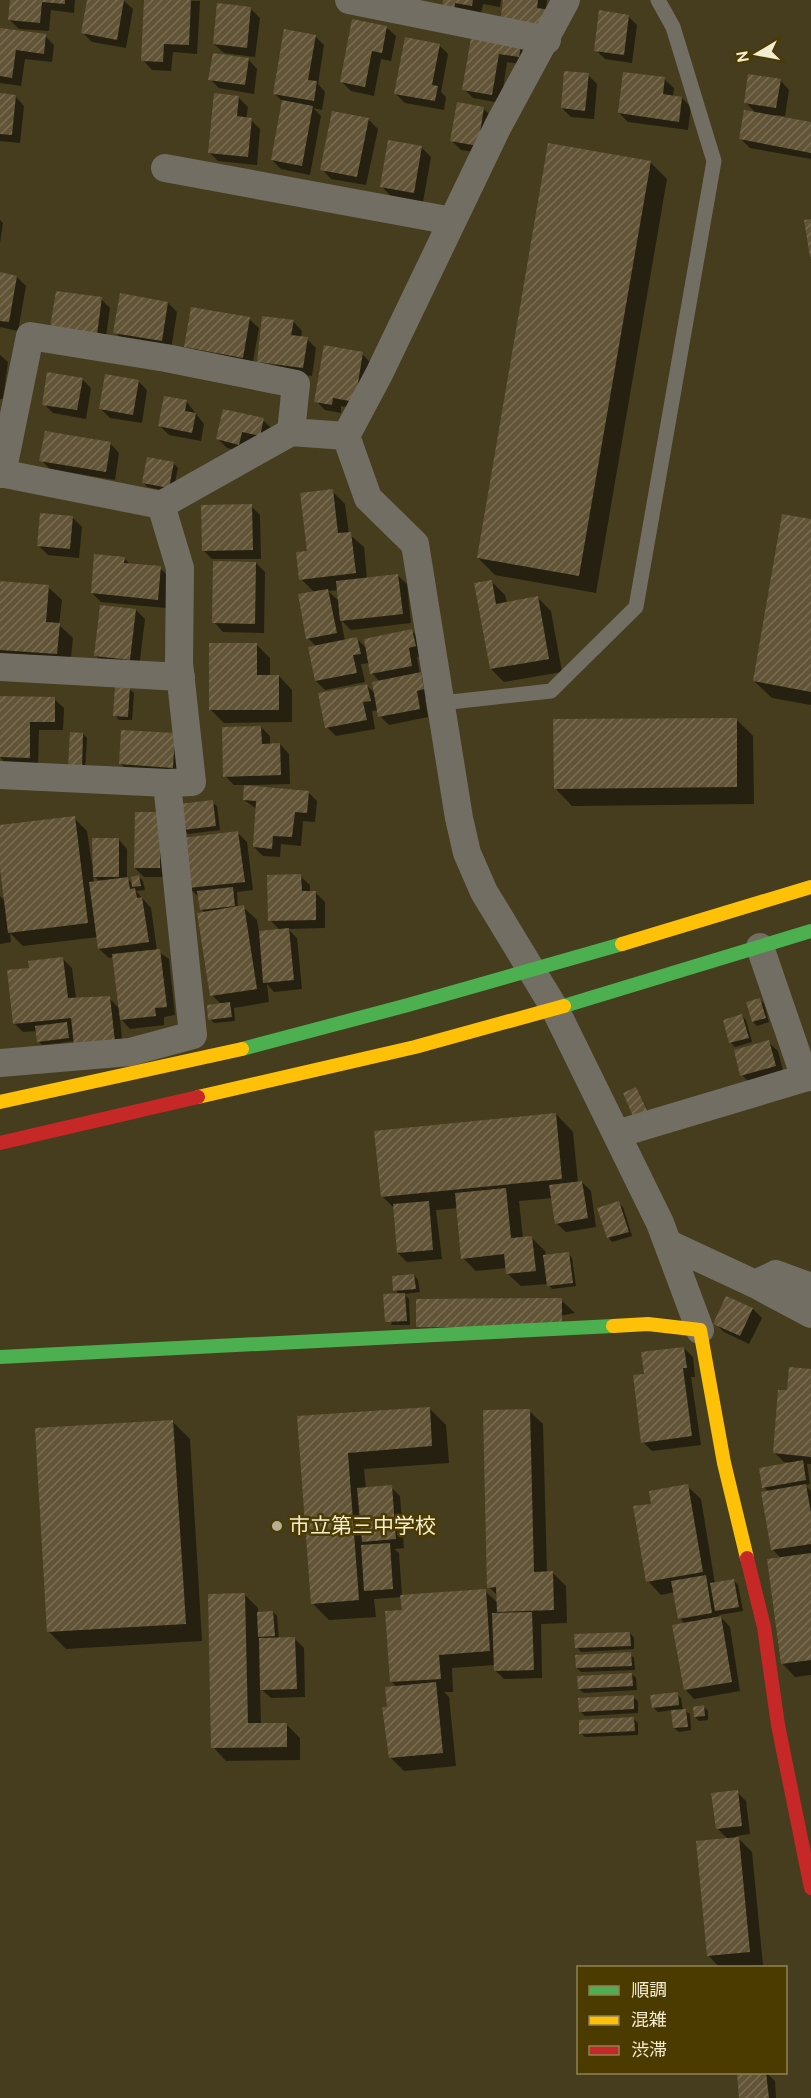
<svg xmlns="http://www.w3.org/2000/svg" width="811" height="2098" font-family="Cabin,'Noto Sans JP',sans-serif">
	<defs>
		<pattern id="building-hatch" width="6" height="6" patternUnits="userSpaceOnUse" patternTransform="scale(1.5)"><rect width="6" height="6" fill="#625437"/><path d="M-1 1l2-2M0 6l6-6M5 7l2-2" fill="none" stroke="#796d53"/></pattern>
	</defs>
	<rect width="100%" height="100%" fill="#463d1e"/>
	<path fill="#0007" fill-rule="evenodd" d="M11 0H75L74 13 51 10 49 31 19 29 9 19Z
		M88 0H123L133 9 126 48 92 42 83 33Z
		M146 0 200 1 197 54 173 52 171 71 152 70 143 60Z
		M445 0H501L500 7 483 4 481 14 462 20Z
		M505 0H547L546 11 559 20Z
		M251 9 260 18 255 57 224 53 214 44Z
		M628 16 637 25 632 63 605 59 596 50Z
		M386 27 396 36 391 61 381 59 374 96 351 91 342 82Z
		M0 30 45 36 54 45 52 62 25 59 21 86 0 83Z
		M315 36 324 45 318 84 325 92 322 110 313 108 321 116 310 175 281 169 272 160 283 102 275 94Z
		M472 40 520 48 529 57 528 65 507 62 501 103 473 98 464 89Z
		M439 45 448 54 441 92 446 97 444 110 405 103 396 94Z
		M248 59 257 69 254 94 219 88 210 79Z
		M588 75 597 84 594 119 571 117 562 108Z
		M664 79 674 88 673 97 682 98 691 107 688 130 628 122 619 113Z
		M780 80 789 90 785 116 776 115V118L811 124V159L750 148 741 139 757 114 746 103Z
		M0 95 15 96 24 106 20 143 0 141Z
		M238 97 248 107 246 119 251 120 260 129 257 165 218 161 209 152Z
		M484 109 493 118 486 154 461 150 451 140Z
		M368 119 378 129 366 185 331 179 322 169Z
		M422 148 431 157 423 202 391 196 382 187Z
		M650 162 667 179 596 593 495 575 478 558Z
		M0 220 3 223 0 243Z
		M0 274 17 277 26 286 18 331 0 327Z
		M101 299 110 308 105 343 61 337Z
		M168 303 177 312 171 349 124 341 115 332Z
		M249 319 259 328 252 367 195 356 186 347Z
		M293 321 302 331 301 338 307 339 316 348 312 376 267 370 258 361Z
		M362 354 371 363 363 410 341 406V413L325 410 316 401Z
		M0 355 8 362 3 399H0Z
		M82 379 91 388 86 419 53 413 44 404Z
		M138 381 147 390 142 423 110 418 101 409Z
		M186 401 204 424 201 441 169 435 160 426Z
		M263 420 272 429 248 453 227 448 218 439Z
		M110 443 119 453 115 480 50 469 41 460Z
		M173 463 178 468 173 492 147 487 143 482Z
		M332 491 345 504 349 534 364 547 367 579 397 575 407 584 411 623 351 630 341 620 345 641 357 639 367 649 412 631 421 640 424 655 417 657 420 674 429 683 432 698 425 699 428 717 389 725 380 716 379 710 372 711 375 729 336 736 327 727 367 686 376 694 380 682 372 673 370 663 361 664 365 682 325 690 316 681V646L308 638 315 593 301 579ZM339 590 340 602 328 591Z
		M251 506 260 515 261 559H212L203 550Z
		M73 518 82 527 79 558 48 555 39 546Z
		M811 520V705L772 698 754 681Z
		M124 558 131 565 160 568 169 577 166 608 101 602 92 593Z
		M256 563 265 572 264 633 223 632 214 622Z
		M492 582 505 595 507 603 538 598 551 611 562 672 504 682 491 669Z
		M48 587 62 600 59 625 73 638 70 667 0 653V591Z
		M136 610 145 619 139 668 105 665 96 656Z
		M256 644 270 658V676H279L292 690V722L224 723 210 709Z
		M129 689 134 693 132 720H119L115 715Z
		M54 699 64 708 63 730H39L38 767 8 766 0 757V727Z
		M736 719 753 736 754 804 572 806 555 788Z
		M261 727 270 736V745L280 744 289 754 290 784 249 785V787L308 792 317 801 315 822 303 821 301 846 281 844 280 857 263 856 254 847 257 809 244 800 245 785H234L225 776Z
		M83 734 87 738 85 772H74Z
		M174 735 181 776 130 773 120 763Z
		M212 802 217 806 220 830 188 834 184 829Z
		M159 813 168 877H144L135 868Z
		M74 818 87 831 92 865 118 839 127 849V878L133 884 139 877 143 881 145 890 136 891 151 908 157 951 169 959 175 1015 164 1017V1025L130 1029 120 1018 123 1050 75 1041 42 1045 38 1041 37 1031 23 1032 14 1023 31 969 63 959 72 968 76 999 109 998 120 1009 114 957 109 958 99 949 98 937 23 946 10 933 11 942 0 944V896L6 902 0 856V827ZM93 875 100 882 94 883Z
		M238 833 247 842 253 890 237 892 238 908 243 907 257 920 259 932 280 930 270 920 300 876 310 885V893H316L325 902V928L288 929 297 938 302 989 274 992 267 984 269 1002 234 1008 235 1021 214 1023 210 1019 221 1004 212 995 205 913 201 909 199 897 189 888Z
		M760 1000 764 1004 769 1022 757 1026 753 1022Z
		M742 1016 746 1020 752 1042 735 1047 731 1043 725 1021Z
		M768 1042 778 1051 784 1075 751 1084 742 1075Z
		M636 1088 652 1118 641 1124Z
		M556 1114 573 1132 578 1183 582 1182 591 1191 596 1227 566 1232 556 1223 553 1198 519 1201 523 1239 532 1238 545 1251 546 1256 568 1253 572 1258 576 1286 552 1289 548 1284 521 1286 507 1273V1268L476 1271 463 1258 458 1208 436 1210 442 1259 407 1262 398 1253 394 1208 382 1196Z
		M618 1202 623 1207 632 1236 612 1242 608 1237Z
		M414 1275 418 1280 420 1292 404 1294 409 1299 410 1325H391L400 1295 395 1290Z
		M727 1298 753 1309 762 1318 749 1344 724 1332 715 1323Z
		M561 1300 575 1313 431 1340Z
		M684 1348 693 1357 695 1377H691L701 1445 652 1451 643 1442Z
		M811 1370V1464H807L810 1484 805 1485 811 1491V1675L795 1677 782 1663 781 1558 773 1550 769 1492 764 1487 792 1463 784 1462 775 1453 789 1392Z
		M429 1408 446 1425 449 1463 364 1469 366 1489 391 1487 400 1496 404 1548 394 1549 399 1553 402 1596 485 1591 498 1603V1596L489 1587 529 1411 543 1424 547 1573H553L566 1586 567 1623 541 1624 542 1678 504 1679 495 1670V1665L452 1668 453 1692H444L449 1697 456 1766 404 1771 391 1758 388 1708 398 1688 392 1682 403 1611 402 1597 374 1599 376 1617 329 1620 312 1603 298 1418Z
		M173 1422 190 1439 202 1641 66 1649 49 1632Z
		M687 1486 701 1499 715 1584 734 1581 738 1585 743 1611 719 1615 730 1627 740 1691 694 1699 685 1689V1624L680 1618 675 1592 661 1595 648 1581 653 1505Z
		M245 1595 258 1608V1613L273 1612 277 1616 279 1639H295L304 1648 305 1697 271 1698 260 1688 261 1725 286 1724 300 1738V1760L226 1761 213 1747Z
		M630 1633 634 1638V1649L581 1652 577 1647Z
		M630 1654 634 1658 635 1670 581 1672 577 1668Z
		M632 1674 636 1678 637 1690 584 1693 579 1689Z
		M677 1694 681 1698 683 1710 690 1714 691 1730 679 1732 674 1728 672 1710 658 1712 653 1707Z
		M633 1697 638 1701V1713L585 1716 580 1711Z
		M704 1707 708 1711V1720L699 1721 695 1717Z
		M634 1719 638 1723V1735L585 1737 581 1733Z
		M737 1792 746 1801 750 1834 736 1836 752 1852 763 1965 720 1968 708 1955 728 1839 717 1828Z
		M766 2072 775 2081 776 2098H741Z"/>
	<path fill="url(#building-hatch)" d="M10 0H65V4L42 2 40 23 8 20Z
		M87 0H124L117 40 81 33Z
		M144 0H191L189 45 164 44 163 62 141 61Z
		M443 0H473L472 6 455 3 454 12 442 10Z
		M503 0H538L537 8 551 10 548 29 500 23Z
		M217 3 251 7 247 48 213 44Z
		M599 10 629 15 624 55 594 51Z
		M352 19 387 26 382 53 372 51 365 87 340 82Z
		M0 28 46 34 44 54 16 50 12 78 0 76Z
		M284 29 316 35 308 80 317 81 314 101 273 94Z
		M405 37 440 44 432 85 438 86 435 101 394 94Z
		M471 38 521 46 519 57 499 54 492 95 462 90Z
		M213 53 249 58 245 85 208 80Z
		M564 71 589 73 585 111 561 108Z
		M623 72 665 77 663 94 682 97 679 122 618 113Z
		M748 74 781 79 776 108 744 103Z
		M0 93 16 95 12 135 0 134Z
		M214 93 239 96 237 116 252 118 248 157 208 153Z
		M282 100 313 106 302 166 271 160Z
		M457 102 484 107 478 146 450 141Z
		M744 110 811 122V153L739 139Z
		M332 111 369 118 357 177 320 170Z
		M388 140 422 146 414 193 380 187Z
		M548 143 651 161 579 576 477 558Z
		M811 219V257H810L804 220Z
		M0 272 17 276 9 322 0 321Z
		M56 291 102 297 97 335 50 328Z
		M120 293 168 302 162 341 113 333Z
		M191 307 250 317 243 358 184 347Z
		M262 316 294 320 291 335 308 337 303 368 257 362Z
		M324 345 363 352 355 402 333 398 332 405 314 402Z
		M47 372 83 378 77 410 42 405Z
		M105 374 139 380 133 415 99 409Z
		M164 396 187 400 185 411 196 413 192 433 158 426Z
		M223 409 264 418 260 436 242 432 239 445 216 439Z
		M45 431 111 442 106 472 39 461Z
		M147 457 174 462 169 488 142 483Z
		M333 489 338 533 351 532 356 573 299 580 296 552 307 551 300 493Z
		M252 504 253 550 202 551 201 505Z
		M40 513 73 516 70 549 37 546Z
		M782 514 811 519V692L753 681Z
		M94 554 125 557 124 563 161 566 158 600 91 593Z
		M213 561 256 562 255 624 212 623Z
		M398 574 403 614 340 621 336 581Z
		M492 580 496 604 538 596 549 659 490 669 474 583Z
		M0 581 49 585 46 622 60 623 57 654 0 650Z
		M328 589 337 633 306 639 298 594Z
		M100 605 136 609 130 660 94 656Z
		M412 629 416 646 409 648 412 666 370 674 364 639Z
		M357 637 361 654 353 655 357 673 315 681 308 647Z
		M209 643H257V675H279V710H209Z
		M421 672 424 689 417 691 420 709 378 717 372 682Z
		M367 684 371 701 363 702 367 720 325 728 318 693Z
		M115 686 130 687 128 717 113 716Z
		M0 696 55 697V722H30V758L0 757Z
		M737 718V787L554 789 553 719Z
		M261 726 262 744 280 743 281 775 223 777 222 727Z
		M121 730 175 733 173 768 119 764Z
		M70 732 83 733 82 769 68 768Z
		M244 785 309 791 307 813 295 812 292 837 273 836 272 849 253 847 256 801 243 800Z
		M213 800 216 826 183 830 179 804Z
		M135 812H160V868H134Z
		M75 816 88 923 8 933 0 868V825Z
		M238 831 245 882 188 888 182 838Z
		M92 838H119V877H93Z
		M301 874 302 891H316V920L268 921 267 875Z
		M139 875 141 886 132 887 131 877Z
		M128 877 130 889 135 888 137 898 142 897 149 942 98 949 89 882Z
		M233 887 235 906 200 910 197 891Z
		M244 905 257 989 210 996 197 913Z
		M289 928 294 980 263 983 259 931Z
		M160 949 167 1007 155 1008 156 1016 120 1020 112 954Z
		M63 957 68 998 110 996 115 1042 74 1046 71 1018 13 1024 7 970 29 968 28 961Z
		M760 998 766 1018 752 1022 746 1002Z
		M230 1002 232 1017 208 1020 207 1005Z
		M742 1014 749 1038 729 1043 723 1020Z
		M67 1022 69 1038 37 1042 35 1026Z
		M769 1040 776 1066 740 1076 734 1050Z
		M636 1087 649 1114 635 1121 623 1093Z
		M556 1113 562 1179 381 1197 374 1131Z
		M582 1181 588 1218 555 1224 549 1185Z
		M506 1188 511 1238 532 1236 536 1271 506 1274 504 1254 461 1259 455 1193Z
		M429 1201 433 1250 397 1253 393 1204Z
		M619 1201 629 1232 607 1238 597 1208Z
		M569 1252 573 1283 547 1286 543 1255Z
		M414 1274 416 1289 393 1291 392 1276Z
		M405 1293 407 1321 385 1322 383 1294Z
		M726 1296 753 1308 740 1336 713 1324Z
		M562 1298V1327H416V1299Z
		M684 1347 687 1368H683L692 1436 641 1443 633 1375 644 1374 641 1352Z
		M789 1367 811 1369V1457L773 1453 778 1390H787Z
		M430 1407 432 1446 348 1453 359 1600 311 1604 297 1416Z
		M530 1409 534 1572 553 1571 554 1610 497 1612 496 1587 487 1588 483 1410Z
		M173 1420 186 1624 47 1632 35 1428Z
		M803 1460 806 1480 762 1488 759 1468Z
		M688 1484 703 1572 646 1582 633 1506 651 1504 649 1491Z
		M806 1484 811 1513V1544L771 1550 761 1492Z
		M392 1485 396 1539 362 1542 357 1488Z
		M390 1543 393 1589 364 1591 361 1545Z
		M811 1553V1660L781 1664 767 1559Z
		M706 1575 712 1613 678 1619 671 1581Z
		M734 1579 739 1607 715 1611 710 1583Z
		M486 1589 490 1651 439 1655 441 1679 390 1682 385 1611 402 1610 400 1595Z
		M245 1593 248 1723H287V1747L211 1748 208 1594Z
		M273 1611 275 1636 258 1637 257 1612Z
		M532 1612 534 1670 494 1671 492 1613Z
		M721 1616 732 1682 684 1690 672 1625Z
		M630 1632 631 1646 575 1648 574 1634Z
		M295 1637 297 1689 260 1690 259 1638Z
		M631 1652 632 1666 576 1668 575 1655Z
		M632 1673 633 1686 578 1689 577 1676Z
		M436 1682 443 1753 389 1758 382 1707H387L385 1687Z
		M678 1692 679 1705 652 1708 650 1695Z
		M634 1695V1709L579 1712 578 1698Z
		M704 1705 705 1716 694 1717 693 1707Z
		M686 1709 688 1727 673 1728 671 1710Z
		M634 1717 635 1731 579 1734V1720Z
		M738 1790 742 1826 716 1829 711 1793Z
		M739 1837 750 1952 707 1956 696 1841Z
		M766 2072 769 2098H739L737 2074Z"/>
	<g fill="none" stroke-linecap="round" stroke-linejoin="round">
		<path stroke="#726e63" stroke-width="15" d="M441 703 551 691 636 607 714 161 673 27 658 0"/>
		<path stroke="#726e63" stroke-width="28" d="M349 0 547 40
			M165 168 452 221
			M346 436 379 374 498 126 566 0
			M0 473 161 505 180 568 179 663 192 782 167 783 193 1035 130 1052 0 1063
			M2 474 30 336 166 358 296 384 291 432
			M161 505 291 432 346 436 368 498 415 544 459 818 467 853 484 892 555 1009 660 1223 700 1330
			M0 667 181 677
			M0 775 167 783
			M760 947 805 1078
			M617 1134 811 1076
			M669 1244 755 1284 811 1314
			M755 1284 776 1274 811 1287"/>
		<path stroke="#4caf50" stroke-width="14" d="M564 1006 811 931
			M242 1049 408 1005 622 944
			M0 1357 613 1326"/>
		<path stroke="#ffc107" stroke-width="14" d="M622 944 811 887
			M198 1097 415 1047 564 1006
			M0 1102 242 1049
			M613 1326 648 1324 700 1330 724 1463 747 1558"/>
		<path stroke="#c62828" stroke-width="14" d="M0 1143 198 1097
			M747 1558 764 1627 778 1725 811 1888"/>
	</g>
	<circle fill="#b7af92" stroke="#4b3b00" stroke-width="2" cx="277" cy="1526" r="6"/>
	<g text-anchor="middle" stroke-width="5" stroke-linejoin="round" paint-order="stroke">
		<g font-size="21" fill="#f4ecd1" stroke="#4b3b00" text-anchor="start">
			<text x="289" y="1533">市立第三中学校</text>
		</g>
	</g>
	<rect x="577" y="1966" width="210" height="108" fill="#4b3b00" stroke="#8f8254" stroke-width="1.5"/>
	<rect x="589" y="1986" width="30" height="9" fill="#4caf50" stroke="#8f8254" stroke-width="1.5"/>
	<text x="631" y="1996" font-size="18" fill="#f4ecd1">順調</text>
	<rect x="589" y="2016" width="30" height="9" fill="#ffc107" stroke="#8f8254" stroke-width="1.5"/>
	<text x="631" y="2026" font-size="18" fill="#f4ecd1">混雑</text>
	<rect x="589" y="2046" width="30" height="9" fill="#c62828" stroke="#8f8254" stroke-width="1.5"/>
	<text x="631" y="2056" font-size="18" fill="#f4ecd1">渋滞</text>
	<g transform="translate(757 54) rotate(260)" stroke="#4b3b00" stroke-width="4.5" paint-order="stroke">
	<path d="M0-4.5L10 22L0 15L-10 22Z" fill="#f4ecd1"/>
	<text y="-9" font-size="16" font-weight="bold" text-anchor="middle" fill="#f4ecd1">N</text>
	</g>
</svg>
